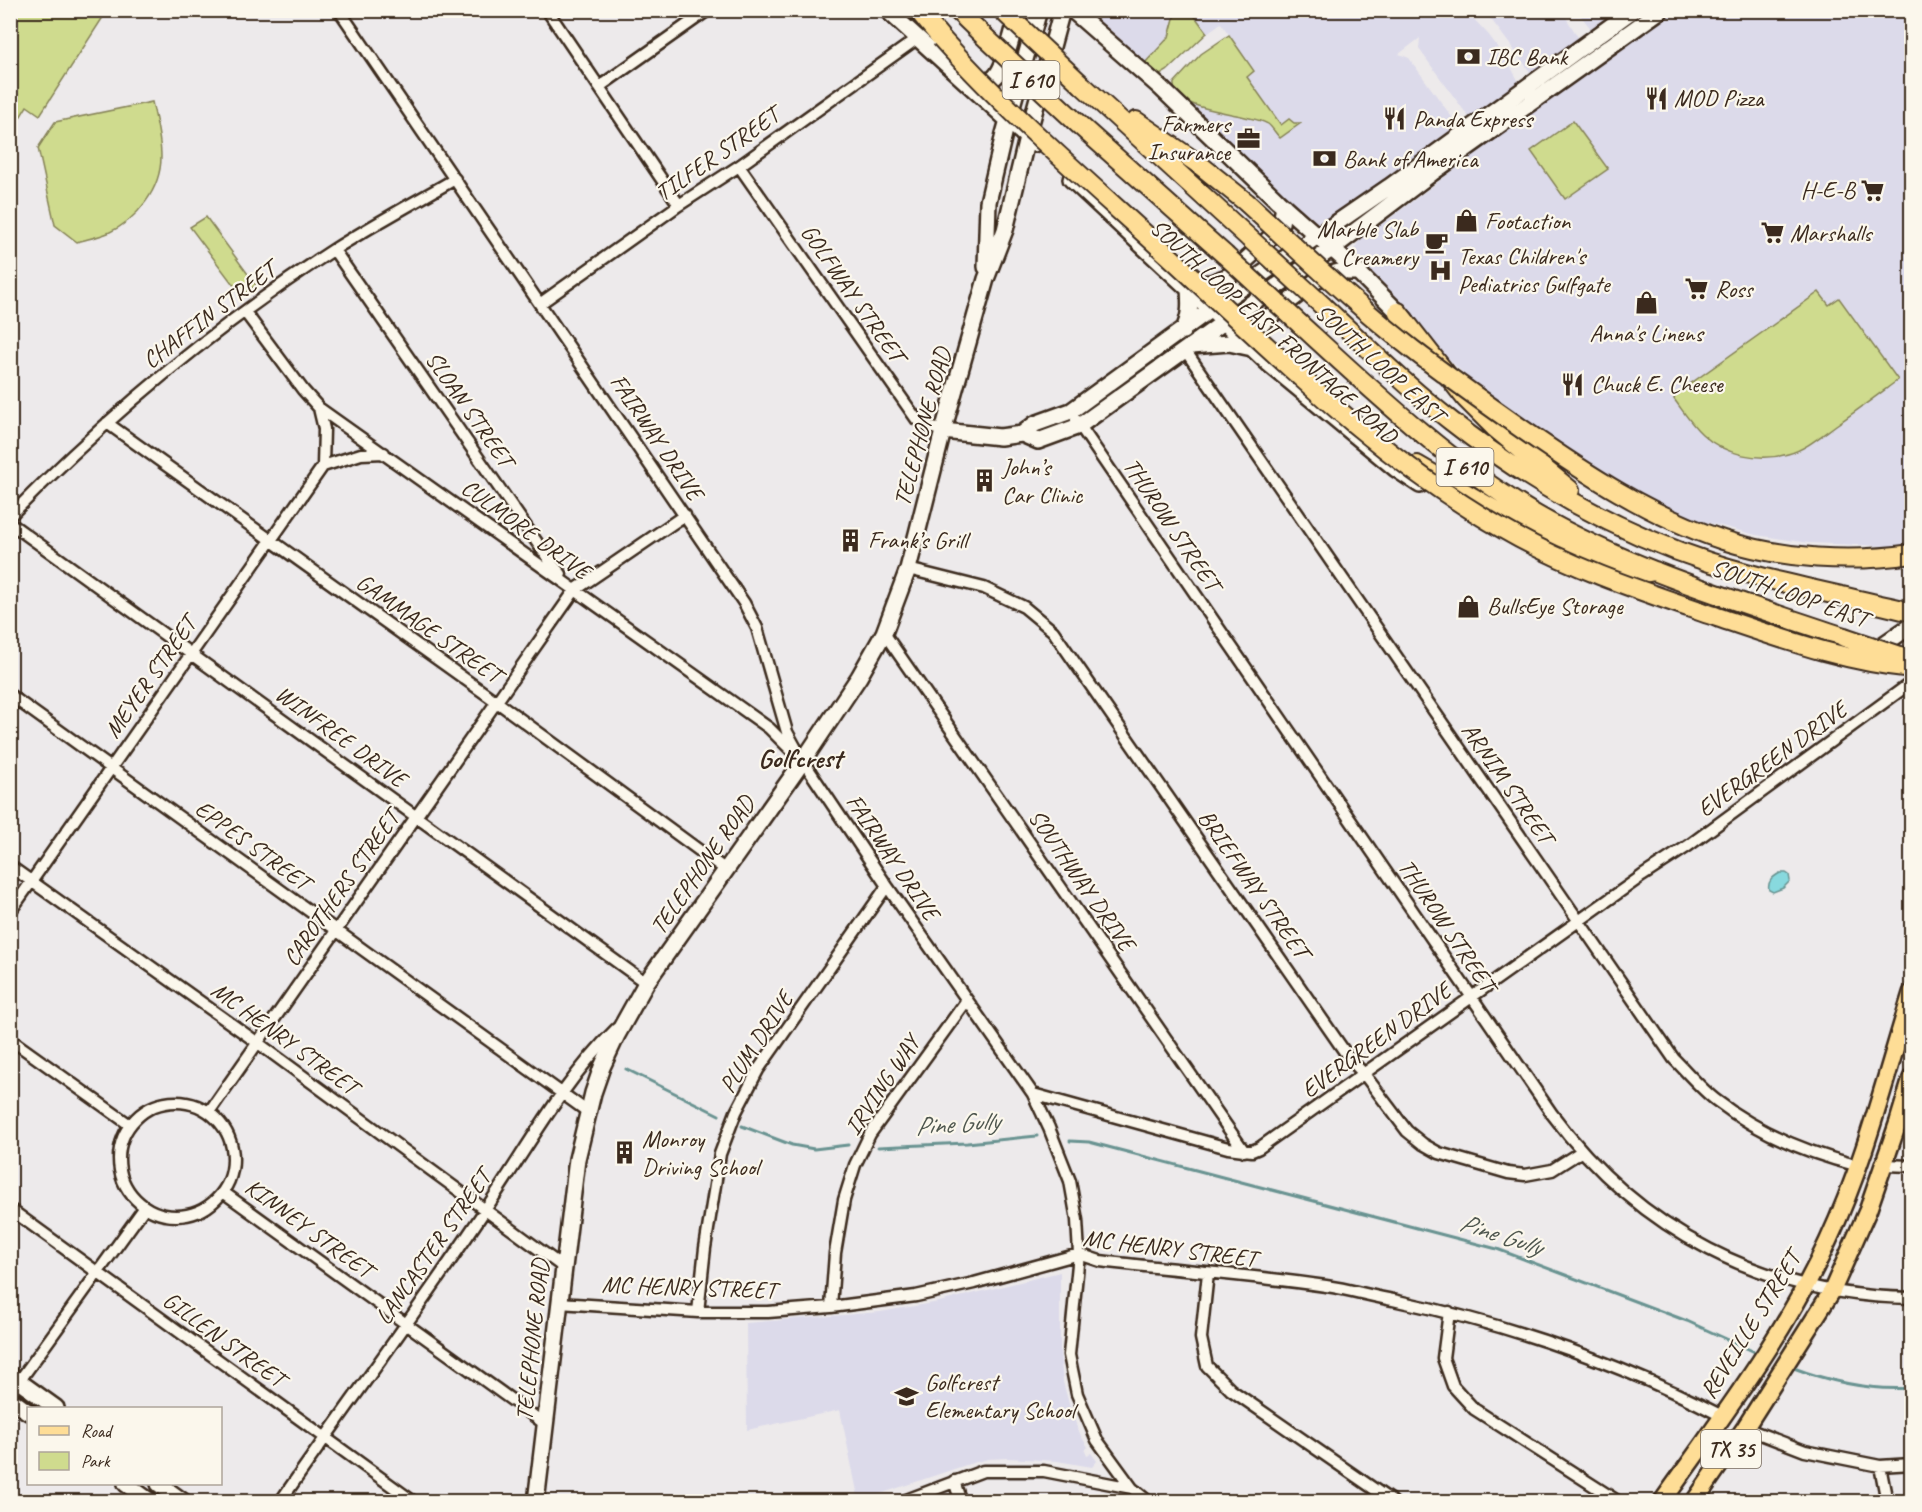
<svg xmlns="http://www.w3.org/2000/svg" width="1922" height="1512" font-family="Caveat,sans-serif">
	<rect width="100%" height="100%" fill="#edeaeb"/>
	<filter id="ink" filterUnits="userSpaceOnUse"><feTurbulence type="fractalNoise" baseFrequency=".0167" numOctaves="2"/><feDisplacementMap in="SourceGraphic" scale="12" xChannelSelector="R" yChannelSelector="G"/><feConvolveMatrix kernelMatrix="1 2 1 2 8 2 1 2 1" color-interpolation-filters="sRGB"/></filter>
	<g filter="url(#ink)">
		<path fill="#dcdaea" d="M1085 11H1176L1169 37 1145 63Z
			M1191 11H1466L1488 34 1506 58 1519 82 1472 117 1468 116 1419 49 1420 38 1399 54 1409 58 1454 120V129L1395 175 1321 225 1317 224 1274 187 1187 103 1267 123 1280 138 1299 123H1294L1289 120 1281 125 1247 77 1254 71 1221 23 1207 33Z
			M1485 11H1562L1579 39 1531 73Z
			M1577 11H1620L1592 30Z
			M1675 11H1911V547L1809 543 1756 535 1687 517 1604 481 1485 395 1440 350 1406 310 1358 259 1355 248 1360 239 1385 222 1471 157Z
			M1060 1272V1353L1063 1382 1071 1411 1081 1436 1088 1447 1085 1450 1087 1455 1091 1453 1097 1461 1092 1467 1057 1461 1007 1458 988 1459 969 1464 859 1501 840 1410 747 1430 746 1323 880 1312 939 1302Z"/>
		<path fill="#cfdb8e" stroke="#858256" stroke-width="1.5" d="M10 11H107L40 115 27 106 11 132Z
			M1176 11H1191L1207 33 1167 71 1160 75 1145 63 1169 37Z
			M1229 35 1254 71 1247 77 1281 125 1289 119 1294 123H1301L1280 138C1276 134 1272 127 1268 124 1250 112 1171 113 1174 83L1201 54Z
			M152 102C156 120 161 138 161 157 161 189 137 220 108 233 99 237 87 239 77 242L55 225 38 148 55 122Z
			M1573 121 1608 169 1565 199 1531 151Z
			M206 217 256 285 241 295 190 227Z
			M1819 292 1829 305 1839 298 1898 380C1879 394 1859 409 1839 423 1823 434 1807 449 1788 454 1759 462 1724 455 1702 434 1691 424 1683 411 1674 399L1676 394Z"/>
		<path fill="#88d9de" stroke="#699391" stroke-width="1.5" d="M1780 873H1786L1789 875 1790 881 1783 888 1773 892 1769 890C1767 881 1773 877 1780 873Z"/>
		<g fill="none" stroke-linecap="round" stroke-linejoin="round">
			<path stroke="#699391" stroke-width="3" d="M626 1069 719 1115
				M742 1126 792 1145 814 1149 848 1145
				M1070 1141 1089 1142 1497 1249 1687 1321 1757 1353
				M878 1147 967 1143 1037 1136
				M1791 1367C1828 1381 1872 1391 1912 1388"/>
			<defs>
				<path id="minor" d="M339 10 744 603 757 628 787 732 803 761 887 886 1033 1094 1049 1128 1070 1181 1077 1220 1079 1254 1069 1355 1077 1394 1097 1440 1132 1488
					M547 10 679 205
					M599 87 708 10
					M739 166 917 420 930 427 943 431
					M334 250 552 564 561 574
					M541 303 679 205 739 166 918 38
					M245 312 303 390 319 408 769 728 795 754
					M1185 350 1674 1059C1688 1073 1702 1090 1717 1101 1760 1134 1807 1153 1859 1166
					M1076 420 1552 1114C1640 1232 1764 1296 1912 1298
					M107 423 497 702 726 870
					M323 466 361 454 384 453
					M10 516C108 416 216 326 333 250 373 225 415 202 455 179
					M10 523 646 983
					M908 569 984 588 1024 607 1053 631 1349 1058 1364 1074 1407 1131 1423 1144 1439 1153 1508 1173 1525 1175 1552 1170 1582 1151
					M884 633 1244 1151
					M10 695 588 1112
					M10 866 258 1043 563 1267
					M10 912 323 466 324 429 319 408
					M10 1039 130 1125
					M1033 1094 1228 1148 1252 1151 1259 1148 1642 876 1688 846 1912 682
					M119 1159a57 57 0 1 1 114 0a57 57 0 1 1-114 0Z
					M209 1112 575 590 685 515
					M1884 1165 1912 1166
					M223 1192 545 1424
					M10 1209 414 1502
					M1208 1273 1201 1338 1207 1366 1231 1390 1393 1502
					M559 1303 698 1312H768L831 1307 916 1296 974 1283 1079 1254 1100 1261C1175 1270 1251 1275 1326 1286 1348 1289 1371 1296 1393 1300 1507 1324 1618 1362 1722 1416
					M831 1307 835 1253 844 1200 855 1165 870 1134 967 1000
					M698 1312 705 1248 720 1154 736 1112 758 1070 887 886
					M1449 1312 1443 1358 1453 1386 1474 1409 1619 1502
					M10 1394 145 1207
					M1745 1428 1805 1451 1880 1466 1912 1464
					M1880 1466 1887 1502
					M954 1481 961 1502
					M280 1502C348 1404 419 1309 485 1210 527 1149 563 1081 616 1029
					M901 1502 983 1471H1044L1132 1488 1149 1502"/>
				<path id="secondary" d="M887 10 1034 144
					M1072 10 1161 88 1278 201 1358 272 1406 320
					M973 83C981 84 989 83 995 77 1006 67 1014 26 1019 10
					M1071 179 1269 364 1396 469 1420 485
					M986 267 988 202 1004 134 1039 10
					M1192 285 1211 283 1229 276 1273 235 1281 223 1284 206
					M1183 331C1191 316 1190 304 1189 288
					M1191 346 1229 343 1252 348 1257 329 1269 317 1321 277 1339 272H1358
					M943 431 1000 437 1022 434 1035 424 1071 411 1211 309 1389 187 1633 10
					M1022 434 1038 441 1079 426 1224 322 1333 248 1432 173 1661 10
					M1871 653 1912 625
					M10 1375 56 1408
					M10 1399 28 1412
					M126 1484 151 1502
					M159 1484 184 1502
					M536 1502 577 1159 593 1093 602 1067 617 1035 646 983 803 761 859 677 884 633 908 569 943 431 986 279 1005 230 1027 138 1062 10"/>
				<path id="primary" d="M1662 1502C1721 1418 1785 1335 1828 1241 1865 1162 1886 1075 1912 992
					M1694 1502 1745 1428 1832 1291 1868 1210 1898 1123 1912 1077"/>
				<path id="motorway" d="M918 10 941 38
					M957 10 987 39
					M1082 85 1249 238
					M1075 121 1225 255
					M1136 121 1200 165 1246 202
					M1323 306C1365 345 1406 386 1451 421 1527 481 1617 532 1709 562 1775 583 1844 596 1912 612
					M1398 312 1466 399 1494 427 1570 490
					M1300 324C1375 393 1449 463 1536 515 1631 570 1741 602 1844 637
					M1417 465 1517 523 1599 565 1627 576 1655 571"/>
			</defs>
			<use href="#minor" stroke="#3b2a1e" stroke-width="15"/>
			<use href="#secondary" stroke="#3b2a1e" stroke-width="20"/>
			<use href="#primary" stroke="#3b2a1e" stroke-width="21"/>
			<use href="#motorway" stroke="#3b2a1e" stroke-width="22"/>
			<use href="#minor" stroke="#fbf7ec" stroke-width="10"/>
			<use href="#secondary" stroke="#fbf7ec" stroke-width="15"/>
			<use href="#primary" stroke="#fedd96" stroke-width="16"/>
			<use href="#motorway" stroke="#fedd96" stroke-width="18"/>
			<defs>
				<path id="motorway-bridge" d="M1002 10 1082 85
					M941 38C1011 116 1092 185 1168 255 1275 353 1377 457 1503 529 1570 568 1644 592 1717 617 1780 638 1845 662 1912 668
					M987 39 1075 121
					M1246 202C1301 252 1354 304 1412 349 1448 377 1485 403 1522 429 1585 473 1650 516 1723 540 1783 559 1850 563 1912 554
					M1249 238 1323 306
					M1225 255 1300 324
					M1844 637 1912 660"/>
			</defs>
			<use href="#motorway-bridge" stroke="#3b2a1e" stroke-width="22" stroke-linecap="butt"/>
			<use href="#motorway-bridge" stroke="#fedd96" stroke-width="18"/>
		</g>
	</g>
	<defs>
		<symbol id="bank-bare" viewBox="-9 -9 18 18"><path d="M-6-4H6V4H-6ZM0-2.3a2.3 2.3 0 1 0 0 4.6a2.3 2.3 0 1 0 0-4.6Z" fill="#3b2a1e" stroke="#fbf7ec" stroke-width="2.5" paint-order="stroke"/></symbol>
		<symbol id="restaurant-bare" viewBox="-9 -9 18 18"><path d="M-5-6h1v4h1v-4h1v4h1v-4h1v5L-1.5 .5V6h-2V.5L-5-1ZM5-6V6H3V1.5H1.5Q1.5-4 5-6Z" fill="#3b2a1e" stroke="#fbf7ec" stroke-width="2.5" paint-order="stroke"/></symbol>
		<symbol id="office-bare" viewBox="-9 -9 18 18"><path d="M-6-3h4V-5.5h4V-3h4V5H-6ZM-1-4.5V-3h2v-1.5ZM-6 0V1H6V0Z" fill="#3b2a1e" stroke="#fbf7ec" stroke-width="2.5" paint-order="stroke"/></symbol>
		<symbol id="supermarket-bare" viewBox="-9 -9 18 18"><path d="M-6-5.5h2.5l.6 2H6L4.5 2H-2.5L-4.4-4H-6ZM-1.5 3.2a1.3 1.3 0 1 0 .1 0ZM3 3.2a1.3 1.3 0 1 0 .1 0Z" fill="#3b2a1e" stroke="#fbf7ec" stroke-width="2.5" paint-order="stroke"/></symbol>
		<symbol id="shop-bare" viewBox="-9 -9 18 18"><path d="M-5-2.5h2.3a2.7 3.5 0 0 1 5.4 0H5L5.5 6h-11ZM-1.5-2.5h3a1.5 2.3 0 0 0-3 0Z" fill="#3b2a1e" stroke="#fbf7ec" stroke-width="2.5" paint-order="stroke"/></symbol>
		<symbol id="cafe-bare" viewBox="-9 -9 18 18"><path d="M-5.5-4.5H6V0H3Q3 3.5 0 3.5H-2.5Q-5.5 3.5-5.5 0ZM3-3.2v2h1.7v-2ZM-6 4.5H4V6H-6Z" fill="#3b2a1e" stroke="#fbf7ec" stroke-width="2.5" paint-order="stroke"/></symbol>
		<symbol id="hospital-bare" viewBox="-9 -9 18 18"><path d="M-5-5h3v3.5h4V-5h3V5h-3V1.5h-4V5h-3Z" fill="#3b2a1e" stroke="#fbf7ec" stroke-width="2.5" paint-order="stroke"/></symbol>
		<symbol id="building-bare" viewBox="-9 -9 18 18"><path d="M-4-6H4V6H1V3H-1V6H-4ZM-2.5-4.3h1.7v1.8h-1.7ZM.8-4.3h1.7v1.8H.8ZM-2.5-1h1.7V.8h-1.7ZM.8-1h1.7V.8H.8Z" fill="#3b2a1e" stroke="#fbf7ec" stroke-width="2.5" paint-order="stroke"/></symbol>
		<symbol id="school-bare" viewBox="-9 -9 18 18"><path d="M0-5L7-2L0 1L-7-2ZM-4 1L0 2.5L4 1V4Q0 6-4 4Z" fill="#3b2a1e" stroke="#fbf7ec" stroke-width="2.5" paint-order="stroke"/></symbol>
	</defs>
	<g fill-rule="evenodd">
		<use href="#bank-bare" x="1452" y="40" width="33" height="33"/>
		<use href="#restaurant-bare" x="1640" y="82" width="33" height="33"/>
		<use href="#restaurant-bare" x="1378" y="102" width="33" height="33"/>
		<use href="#office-bare" x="1232" y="122" width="33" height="33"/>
		<use href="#bank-bare" x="1308" y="142" width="33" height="33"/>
		<use href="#supermarket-bare" x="1856" y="174" width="33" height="33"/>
		<use href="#shop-bare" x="1450" y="204" width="33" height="33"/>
		<use href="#supermarket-bare" x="1756" y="216" width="33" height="33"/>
		<use href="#cafe-bare" x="1420" y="226" width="33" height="33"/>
		<use href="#hospital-bare" x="1424" y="254" width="33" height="33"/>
		<use href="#supermarket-bare" x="1680" y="272" width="33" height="33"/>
		<use href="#shop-bare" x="1630" y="286" width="33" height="33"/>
		<use href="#restaurant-bare" x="1556" y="368" width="33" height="33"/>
		<use href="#building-bare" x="968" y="464" width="33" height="33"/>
		<use href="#building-bare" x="834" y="524" width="33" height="33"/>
		<use href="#shop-bare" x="1452" y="590" width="33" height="33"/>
		<use href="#building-bare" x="608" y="1136" width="33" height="33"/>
		<use href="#school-bare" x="890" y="1380" width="33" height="33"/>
	</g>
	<g text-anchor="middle" stroke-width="4.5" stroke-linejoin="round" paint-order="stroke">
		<g fill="#fbf7ec" stroke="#75685c" stroke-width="1.5">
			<rect x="1002.5" y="61" width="57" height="38" rx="4.5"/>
			<rect x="1436.5" y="448" width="57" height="38" rx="4.5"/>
			<rect x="1701" y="1430" width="60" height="38" rx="4.5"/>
		</g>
		<g font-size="22" font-weight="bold" fill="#3b2a1e">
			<text x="1031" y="88">I 610</text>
			<text x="1465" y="475">I 610</text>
			<text x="1731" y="1457">TX 35</text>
		</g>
		<g font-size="24" fill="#3b2a1e" stroke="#fbf7ec" text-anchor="start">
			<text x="1486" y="65">IBC Bank</text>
			<text x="1674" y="106">MOD Pizza</text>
			<text x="1413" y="127">Panda Express</text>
			<text x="1230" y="132" text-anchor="end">Farmers<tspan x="1230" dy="28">Insurance</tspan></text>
			<text x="1343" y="167">Bank of America</text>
			<text x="1855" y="198" text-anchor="end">H-E-B</text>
			<text x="1485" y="229">Footaction</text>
			<text x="1418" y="237" text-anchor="end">Marble Slab<tspan x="1418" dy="28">Creamery</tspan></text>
			<text x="1790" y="241">Marshalls</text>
			<text x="1458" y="264">Texas Children's<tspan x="1458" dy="28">Pediatrics Gulfgate</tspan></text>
			<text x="1715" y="297">Ross</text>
			<text x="1646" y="341" text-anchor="middle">Anna's Linens</text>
			<text x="1591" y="392">Chuck E. Cheese</text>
			<text x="1002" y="475">John’s<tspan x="1002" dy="28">Car Clinic</tspan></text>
			<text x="868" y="548">Frank’s Grill</text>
			<text x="1487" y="614">BullsEye Storage</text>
			<text x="642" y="1147">Monroy<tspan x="642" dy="28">Driving School</tspan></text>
			<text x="925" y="1390">Golfcrest<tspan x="925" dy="28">Elementary School</tspan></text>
		</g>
		<g font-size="24" fill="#3b2a1e" stroke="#fbf7ec">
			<text transform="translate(717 154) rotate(-35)" y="8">TILFER STREET</text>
			<text transform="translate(853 293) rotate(55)" y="8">GOLFWAY STREET</text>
			<text transform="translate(209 315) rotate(-37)" y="8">CHAFFIN STREET</text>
			<text transform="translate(1274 331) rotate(42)" y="8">SOUTH LOOP EAST FRONTAGE ROAD</text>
			<text transform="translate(1380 363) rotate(42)" y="8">SOUTH LOOP EAST</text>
			<text transform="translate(470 409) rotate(55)" y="8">SLOAN STREET</text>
			<text transform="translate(922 427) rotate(-75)" y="8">TELEPHONE ROAD</text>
			<text transform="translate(657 437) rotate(56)" y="8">FAIRWAY DRIVE</text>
			<text transform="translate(1172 524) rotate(56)" y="8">THUROW STREET</text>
			<text transform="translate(526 529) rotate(36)" y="8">CULMORE DRIVE</text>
			<text transform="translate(1790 593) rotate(19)" y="8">SOUTH LOOP EAST</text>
			<text transform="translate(429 628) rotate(35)" y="8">GAMMAGE STREET</text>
			<text transform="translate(150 677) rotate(-55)" y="8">MEYER STREET</text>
			<text transform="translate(341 736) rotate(36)" y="8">WINFREE DRIVE</text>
			<text transform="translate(1772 759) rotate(-36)" y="8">EVERGREEN DRIVE</text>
			<text transform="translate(1508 783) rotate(55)" y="8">ARNIM STREET</text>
			<text transform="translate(253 845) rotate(36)" y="8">EPPES STREET</text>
			<text transform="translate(893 857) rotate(56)" y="8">FAIRWAY DRIVE</text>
			<text transform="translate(702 865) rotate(-55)" y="8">TELEPHONE ROAD</text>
			<text transform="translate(1082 880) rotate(55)" y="8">SOUTHWAY DRIVE</text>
			<text transform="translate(1254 884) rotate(55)" y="8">BRIEFWAY STREET</text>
			<text transform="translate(341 888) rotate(-55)" y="8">CAROTHERS STREET</text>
			<text transform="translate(1447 925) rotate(56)" y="8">THUROW STREET</text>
			<text transform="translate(285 1038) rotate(36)" y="8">MC HENRY STREET</text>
			<text transform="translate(1376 1040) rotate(-36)" y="8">EVERGREEN DRIVE</text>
			<text transform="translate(756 1042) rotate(-57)" y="8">PLUM DRIVE</text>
			<text transform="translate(882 1085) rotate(-56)" y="8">IRVING WAY</text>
			<text transform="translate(309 1228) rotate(36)" y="8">KINNEY STREET</text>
			<text transform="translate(433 1247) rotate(-55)" y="8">LANCASTER STREET</text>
			<text transform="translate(1170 1248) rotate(7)" y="8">MC HENRY STREET</text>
			<text transform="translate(689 1287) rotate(2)" y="8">MC HENRY STREET</text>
			<text transform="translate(1750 1325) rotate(-58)" y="8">REVEILLE STREET</text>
			<text transform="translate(224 1339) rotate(36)" y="8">GILLEN STREET</text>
			<text transform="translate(532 1340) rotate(-84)" y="8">TELEPHONE ROAD</text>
		</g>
		<g font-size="26" font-style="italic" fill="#4e564e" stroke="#fbf7ec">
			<text transform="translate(957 1123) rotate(-4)" y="9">Pine Gully</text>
			<text transform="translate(1501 1234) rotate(18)" y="9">Pine Gully</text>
		</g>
		<g font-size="27" font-weight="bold" fill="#3b2a1e" stroke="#fbf7ec">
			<text x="800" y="767">Golfcrest</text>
		</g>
	</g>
	<rect width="1922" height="1512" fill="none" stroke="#fbf7ec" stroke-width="36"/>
	<rect x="18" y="18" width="1886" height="1476" fill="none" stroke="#3b2a1e" stroke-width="2" filter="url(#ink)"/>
	<rect x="27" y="1407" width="195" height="78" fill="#fbf7ec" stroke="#aea59a" stroke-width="1.5"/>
	<rect x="39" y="1426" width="30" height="9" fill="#fedd96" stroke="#aea59a" stroke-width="1.5"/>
	<text x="81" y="1437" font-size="18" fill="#3b2a1e">Road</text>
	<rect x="39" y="1452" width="30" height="18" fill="#cfdb8e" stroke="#aea59a" stroke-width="1.5"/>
	<text x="81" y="1467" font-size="18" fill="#3b2a1e">Park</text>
</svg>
